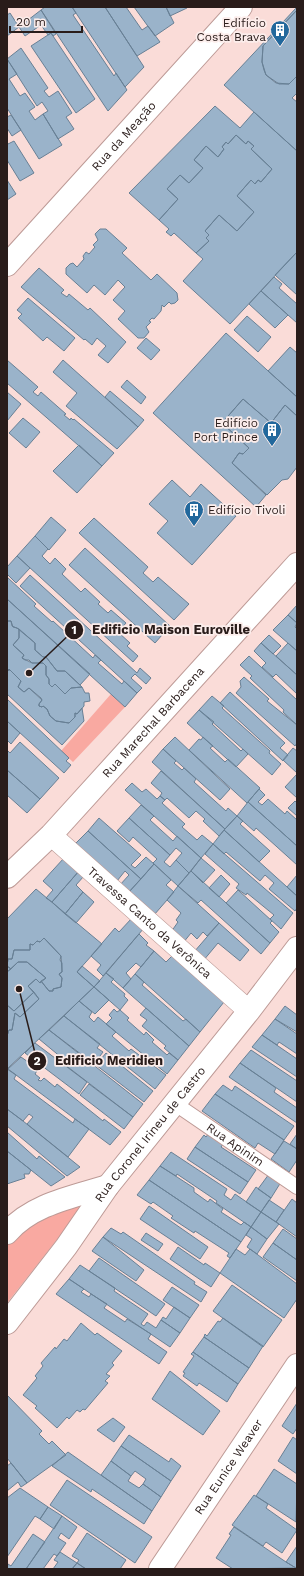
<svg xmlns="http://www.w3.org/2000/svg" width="304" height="1576" font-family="'Work Sans',sans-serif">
	<rect width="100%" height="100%" fill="#fadcd8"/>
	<path fill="#f9a9a1" d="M111 694 125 707 73 762 61 751Z
		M89 1199 7 1303V1245L22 1228Z"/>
	<path fill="#9ab3ca" stroke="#688095" d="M45 7H72L76 13 73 15 114 76 116 73 127 90 108 111 41 10Z
		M72 7H105L144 67 125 87Z
		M105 7H126L142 30 148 26 160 42 137 56Z
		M134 7H166L174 23 155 36Z
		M166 7H186L187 8 170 16Z
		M297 7V10L263 46 262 62 266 75 276 83 289 84 297 76V93L292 98 297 102V151L224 85Z
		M41 10 56 34 53 36 51 33 48 35 41 25 25 36 19 27Z
		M297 10V76L289 84H279L266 75 264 70 262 62 263 46Z
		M10 13 19 27 7 36V15Z
		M51 33 95 99 76 113 31 46Z
		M21 48 48 88 44 91 49 97 58 91 72 113 66 117 74 129 58 139 43 114 48 111 42 102 37 106 7 59Z
		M7 59 17 74 9 79 20 96 25 93 35 107 29 111 35 120 43 114 62 145 39 159 7 108Z
		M215 106 240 128 254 112 297 151V252L230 324 183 281 203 259 196 253 209 241 206 238 209 235 205 231 219 215 237 231 254 212 237 196 251 180 255 184 258 180 261 182 272 169 251 149 254 146 248 141 246 144 236 135 228 144 226 142 222 147 224 149 218 157 206 146 194 160 203 168 189 183 180 175 167 189 178 199 159 220 129 193Z
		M11 115 21 130 12 136 7 128V117Z
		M236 135 246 144 248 141 254 146 251 149 272 169 261 182 258 180 255 184 251 180 237 196 254 212 237 231 219 215 205 231 209 235 206 238 209 241 196 253 174 233 171 236 166 232 169 229 159 220 178 199 167 189 180 175 189 183 203 168 194 160 206 146 218 157 224 149 222 147 226 142 228 144Z
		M14 141 34 173 20 181 7 160V142L8 144Z
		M7 180 16 194 7 200Z
		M100 229H106L127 248 122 253 151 280 157 274 177 293 178 300 175 303 171 304 169 302 164 307 162 305 161 311 154 319 152 318 149 321 151 322 146 327 149 332 144 338H138L118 319 125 311 113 300 125 287 118 280 105 295 94 285 87 293 66 274V268L70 264 73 263 77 267 84 259 83 256 86 252 89 254 95 247 93 245 98 240 95 234Z
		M297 252V295L275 275Z
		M39 268 64 290 61 293 67 297 69 294 88 310 90 308 126 342 108 363 98 355 106 346 97 338 92 345 85 339 84 340 21 287Z
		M274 277 282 284 279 288 297 304V323L261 291Z
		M261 291 288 315 275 328 249 304Z
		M28 298 75 338 64 351 47 337 43 341 18 318 22 314 17 310Z
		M247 316 271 337 258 352 234 330Z
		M226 333 297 397V416L285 405 271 423 243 399 222 423 249 448 243 454 239 453 232 463 266 495 256 507 153 413Z
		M146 338 160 350 151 360 137 348Z
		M290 347 297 353V397L268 371Z
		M7 360 38 387 33 392 38 396 41 392 66 414 64 415 70 420 71 418 73 420 74 419 114 453 102 466 7 383Z
		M63 360 138 427 117 449 66 406 77 393 53 372Z
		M127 380 146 397 141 404 121 387Z
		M110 391 144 420 138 427 105 397Z
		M7 392 21 404 7 421Z
		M243 399 271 423 285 405 297 416V467L288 479 282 480 267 495 232 463 239 453 243 454 249 448 222 423Z
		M23 418 40 432 26 448 9 433Z
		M79 445 102 466 77 493 53 471Z
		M172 480 190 497 201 484 236 516 192 565 157 533 168 521 149 504Z
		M51 517 66 530 49 550 35 536Z
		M94 518 148 567 143 573 153 582 158 577 189 604 174 620 79 533Z
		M35 536 48 549 42 556 50 564 55 558 66 569 62 574 81 592 85 588 100 602 98 604 108 613 111 610 126 623 118 632 130 643 127 646 138 656 133 662 17 556Z
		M85 548 170 626 155 643 69 565Z
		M17 556 30 568 16 583 7 574V567Z
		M30 575 137 673 140 668 151 678 146 684 135 674 131 678 142 688 137 693 20 586Z
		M7 577 36 604 34 606 52 622 53 621 93 658 95 655 101 660 98 663 122 684 124 681 137 693 125 707 7 599Z
		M7 599 90 674 80 685 65 671H57L46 657H43L35 650V643L17 628 13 627 11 621H7Z
		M297 605V623L288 615Z
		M288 615 297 623 295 627 297 629V651L273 630Z
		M7 621H11L12 626 19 629V638L13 645 24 655 22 658 32 663H43L46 666V675L49 679V684L52 687 55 684 65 694 71 688 82 687 85 693H89L90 701 84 702V706L77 714 75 713V717L69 723 56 721 50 716 47 709 43 706 42 707 39 706V704L42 700 41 698 29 688 24 692 18 687 21 681 10 670 7 671Z
		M19 629 35 643V650L43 657H46L57 671H65L82 687 71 688 65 694 55 684 52 687 49 684V679L46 675V666L43 663H32L29 660H25L22 658 24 655 13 645 19 638Z
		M269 635 281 646 273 654 261 643Z
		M261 643 297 675V694L276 674 273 677 262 667 266 663 254 651Z
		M288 643 297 651V675L276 656Z
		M249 656 297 700V725L283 712 284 710 250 678 252 676 240 665Z
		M9 669 21 681 18 687 24 692 29 688 42 700 39 704V706L42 707 43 706 47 709 50 716 56 721 69 723 75 717V713L77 714 82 708 84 721 62 745 7 694V671Z
		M244 677 269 699 267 701 297 725V743L295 746 236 693 241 687 240 681Z
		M230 692 285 743 280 748 288 755 283 761 220 703Z
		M212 696 224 706 222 708 270 751 269 753 281 764 272 775 199 710Z
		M7 699 69 758 66 761 71 765 64 773 7 721Z
		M199 710 214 722 212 724 241 751 243 749 248 754 236 767 187 723Z
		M7 721 20 733 11 744 7 740Z
		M175 737 230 789 220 800 163 749Z
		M203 737 213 746 210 748 225 762 228 759 260 788 247 803 189 750 199 739 201 740Z
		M20 742 59 778 40 799 7 770V750L10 753Z
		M293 748 297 751V773L283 760Z
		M163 749 176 761 174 763 182 770 184 768 196 779 194 782 226 811 228 808 237 816 225 829 152 762Z
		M7 770 40 799 27 813 7 795Z
		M161 771 225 829 219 836 203 821 205 819 196 811 189 818 167 798 165 800 160 796 162 793 151 783Z
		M297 774V798L285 787Z
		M132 783 142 792 146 789 157 799 160 796 165 800 162 803 185 824 182 827 197 840 202 835 213 844 201 858 125 790Z
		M259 789 265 795 258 802 262 805 268 799 285 814 287 811 297 820V846L248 802Z
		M295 801 297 803V816L288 808Z
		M248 802 297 846V865L256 828 254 831 237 816Z
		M141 805 154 816 150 820 173 841 177 836 201 858 189 873 176 860 182 853 176 848 170 855 129 818Z
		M237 816 243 821 240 824 270 851 259 862 224 830Z
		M99 818 141 855 131 865 135 868 146 857 154 864 141 879 88 831Z
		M129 818 170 855 164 862 170 867 176 860 189 873 178 886 153 863 157 859 133 837 129 842 117 831Z
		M224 830 297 896V908L295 911 269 889 274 883 265 875 260 881 226 852 224 854 213 844Z
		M88 831 141 879 127 894 119 886 129 875 125 871 117 881 73 846Z
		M213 844 293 913 281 929 270 919 274 915 247 893 246 895 236 888 239 884 205 854Z
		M64 858 79 871 52 902 46 898 53 890 43 881Z
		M201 858 215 870 203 883 191 871Z
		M154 864 171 880 166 885 174 892 154 915 129 892Z
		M79 871 84 876 76 885 83 892 65 914 52 902Z
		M191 871 270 943 261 954 201 900 198 903 178 886Z
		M221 875 230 884 219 897 209 888Z
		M297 875V896L287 887Z
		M178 886 219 923 207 936 203 932 197 939 191 933 183 943 171 932 178 922 176 920 181 913 167 900Z
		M36 889 102 944 77 972 94 987 7 1069V1036L9 1030H12L15 1013 20 1017 39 999 28 986 36 979 40 983 41 981 49 991H53V989L61 987 62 978 59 974 62 972 61 956 44 938 40 942 37 941 33 945 30 944V950H14L12 959H8L7 966 11 969 7 972V919Z
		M238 890 272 921 270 923 279 932 270 943 226 903Z
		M83 892 94 902 76 923 65 914Z
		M132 918 144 928 103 976 97 970 101 965 91 956 115 928 119 932Z
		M219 923 249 950 240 961 218 943 203 961 194 952Z
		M139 934 148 943 146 945 154 951 141 967 136 963 126 973 131 979 123 988 106 973Z
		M44 938 61 956 60 960 62 963V972L59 974 62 978 61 987 53 989V991H49L41 981 46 978 27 962H18L11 969 7 966 8 959H12L14 950H30V944L33 945 37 941 40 942Z
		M154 951 166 962 173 955 224 1002 200 1032 135 974Z
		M18 962H27L46 978 40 983 36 979 28 986 34 992 14 1011 7 1005V972Z
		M82 966 100 981 94 987 77 972Z
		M106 973 114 979 111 982 125 994 124 996 128 1000 120 1010 94 987Z
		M135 974 144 982 142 985 183 1021 186 1019 200 1032 189 1046 123 988Z
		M94 987 109 1000 95 1014 79 1001Z
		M34 992 39 999 20 1017 15 1013 12 1030H9L7 1036V1005L14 1011Z
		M79 1001 92 1012 89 1017 94 1022 98 1017 116 1032 112 1036 129 1051 131 1049 166 1075 155 1089 64 1016Z
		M285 1006 297 1015V1032L275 1019Z
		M146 1008 189 1046 178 1060 164 1048 166 1046 142 1026 147 1020 140 1015Z
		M114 1009 117 1012 120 1010 129 1018 127 1020 144 1035 146 1032 154 1040 152 1042 167 1055 169 1053 178 1060 167 1074 106 1024 112 1018 109 1015Z
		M64 1016 100 1044 97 1048 103 1052 94 1064 49 1030Z
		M275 1019 297 1034V1054L279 1042 277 1045 262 1035Z
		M49 1030 143 1104 133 1117 60 1061 62 1058 39 1039Z
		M262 1035 297 1059V1077L252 1047Z
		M35 1043 87 1082 79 1094 25 1053Z
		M251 1050 297 1081V1102L240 1063Z
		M106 1053 153 1091 144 1102 96 1065Z
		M21 1057 38 1069 35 1074 40 1078 38 1080 41 1081 44 1078 55 1087 57 1084 103 1121 104 1119 121 1132 110 1145 8 1069Z
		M240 1063 276 1088 274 1092 297 1108V1123L229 1077Z
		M7 1069 16 1075 14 1079 73 1123 75 1119 89 1129 68 1157 27 1124 33 1117 29 1114 23 1121 7 1109Z
		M89 1084 133 1117 124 1129 80 1095Z
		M223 1085 232 1091 235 1086 294 1126 284 1140 215 1094Z
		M215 1094 284 1140 275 1154 258 1143 255 1148 202 1111Z
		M7 1109 23 1121 80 1167 67 1176 7 1126Z
		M7 1132 37 1159 39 1156 65 1177 51 1186 7 1151Z
		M209 1133 224 1143 221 1147 256 1170 248 1182 195 1147 204 1135 206 1137Z
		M297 1134V1149L290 1144Z
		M284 1141 297 1149V1160L289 1172 271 1159Z
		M195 1147 248 1182 240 1194 187 1159Z
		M7 1151 31 1170 29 1174H24L25 1178 7 1184Z
		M171 1152 227 1189 224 1195 231 1200 235 1194 261 1212 251 1227 216 1203 217 1201 177 1174 176 1176 160 1166Z
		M160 1166 194 1188V1192L208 1202 210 1199 223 1209 221 1212 241 1225 244 1222 251 1227 241 1242 149 1180Z
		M269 1174 281 1182 271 1198 258 1189Z
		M149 1180 241 1242 230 1258 227 1256 229 1253 195 1231 194 1233 171 1218 173 1216 153 1202 151 1204 137 1195Z
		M256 1187 271 1198 261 1212 246 1202Z
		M292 1199 297 1203V1237L276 1222Z
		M269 1200 284 1210 276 1222 261 1212Z
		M149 1206 208 1247 200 1259 140 1219Z
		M261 1212 279 1224 267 1239 251 1227Z
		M251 1227 267 1239 257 1254 247 1247 252 1239 246 1235Z
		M111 1228 121 1234 123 1232 195 1282 194 1284 207 1292 201 1302 103 1237Z
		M283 1229 297 1239V1260L273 1243Z
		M146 1233 163 1244 158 1251 141 1240Z
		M103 1237 144 1270 136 1281 92 1251Z
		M273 1243 297 1260V1281L263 1257Z
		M178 1247 204 1265 205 1263 220 1273 211 1287 170 1259Z
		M236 1249 245 1255 250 1249 297 1284V1299L284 1318 220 1273Z
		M99 1258 165 1304 156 1316 89 1271Z
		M80 1265 115 1288 114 1291 148 1314 141 1324 144 1326 147 1322 156 1328 161 1320 180 1333 170 1347 69 1279Z
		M69 1279 84 1289 81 1292 89 1297 91 1294 107 1304 104 1308 125 1322 127 1319 151 1334 148 1339 167 1352 159 1364 56 1294Z
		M232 1285 282 1320 263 1347 213 1311Z
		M172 1287 199 1305 190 1318 163 1300Z
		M174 1307 190 1318 180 1333 161 1320 163 1317 166 1319Z
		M223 1318 263 1346 249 1368 204 1337 205 1334 207 1336 218 1321 220 1322Z
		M81 1323 95 1335 97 1333 122 1351 112 1363 114 1365 106 1374 110 1376 105 1381 108 1383 85 1410 83 1409 80 1412 77 1410 69 1419 67 1417 57 1428 35 1408 37 1406 23 1395 37 1378 35 1376 43 1366 41 1363 55 1347 56 1349 64 1339 67 1341Z
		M204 1337 249 1368 238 1384 193 1352Z
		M193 1352 238 1384 227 1402 199 1383 197 1386 183 1376 185 1373 183 1372 194 1356 191 1354Z
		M170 1371 220 1411 203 1435 152 1399Z
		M7 1395 42 1431 39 1434 49 1444 52 1441 66 1455 27 1483 7 1458Z
		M297 1403V1428L293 1434 282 1426Z
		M113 1418 125 1427 114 1442 97 1430Z
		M129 1435 169 1462 171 1458 181 1466 171 1481 121 1446Z
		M293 1437 297 1440V1474L278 1461Z
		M121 1446 171 1481 161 1497 143 1484 146 1479 135 1471 131 1476 111 1461Z
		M68 1452 152 1511 144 1524 92 1489 91 1492 52 1466Z
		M111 1461 131 1476 128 1481 139 1488 143 1484 161 1497 152 1511 101 1475Z
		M11 1463 27 1483 21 1487 18 1482 7 1491V1466Z
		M274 1469 297 1484 296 1522 256 1496Z
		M67 1480 152 1537 135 1563 50 1505Z
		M20 1488 48 1507 40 1519 35 1516 7 1557V1498Z
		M254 1495 268 1504 266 1508 297 1530 282 1553 266 1542 263 1546 232 1525Z
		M48 1507 62 1516 54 1529 40 1519Z
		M62 1516 77 1527 69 1539 61 1533 58 1538 66 1543 57 1556 54 1554 43 1569H26Z
		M234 1527 286 1562 296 1568 233 1569 216 1558 231 1535 229 1534Z
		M87 1533 126 1560 120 1569H86L77 1563 79 1560 72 1556Z
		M33 1534 45 1542 26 1569H7L8 1564 11 1566Z
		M297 1546V1566L296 1568 286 1562Z
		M60 1552 77 1563 72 1569H53L58 1562 54 1560Z
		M77 1563 86 1569H72Z"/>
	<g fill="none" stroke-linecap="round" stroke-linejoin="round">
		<defs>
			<g id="service">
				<path id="s1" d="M174 1103 297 1187"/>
			</g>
			<g id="pedestrian">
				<path id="s2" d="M51 835 249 1011"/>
			</g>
			<g id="minor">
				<path id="s3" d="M7 265 241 7"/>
				<path id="s4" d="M7 877 51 835 297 564"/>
				<path d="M7 1233C32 1204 73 1197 108 1186"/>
				<path id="s5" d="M7 1323 66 1247 108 1186 249 1011 297 948"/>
				<path id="s6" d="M160 1569 297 1365"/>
			</g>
		</defs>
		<use href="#service" stroke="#bd9a96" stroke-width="16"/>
		<use href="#pedestrian" stroke="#bd9a96" stroke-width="22"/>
		<use href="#minor" stroke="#bd9a96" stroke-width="24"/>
		<use href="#service" stroke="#fff" stroke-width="14"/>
		<use href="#pedestrian" stroke="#fff" stroke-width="21"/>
		<use href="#minor" stroke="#fff" stroke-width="22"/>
	</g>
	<defs>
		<symbol id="building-pin" viewBox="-11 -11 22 30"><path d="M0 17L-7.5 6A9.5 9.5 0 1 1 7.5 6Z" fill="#22689c" stroke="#fcedeb"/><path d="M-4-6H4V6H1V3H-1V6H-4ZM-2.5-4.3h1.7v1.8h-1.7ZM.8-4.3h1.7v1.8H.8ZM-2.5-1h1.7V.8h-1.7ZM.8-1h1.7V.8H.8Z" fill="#fff"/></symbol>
	</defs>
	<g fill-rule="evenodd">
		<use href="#building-pin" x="269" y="19" width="22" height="30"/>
		<use href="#building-pin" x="261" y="419" width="22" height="30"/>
		<use href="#building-pin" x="183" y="499" width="22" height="30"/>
	</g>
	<g text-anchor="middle" stroke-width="3.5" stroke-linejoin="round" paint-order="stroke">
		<g font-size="12" fill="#291c1a" stroke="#fcedeb" text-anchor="end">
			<text x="266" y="27">Edifício<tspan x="266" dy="14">Costa Brava</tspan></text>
			<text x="258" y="427">Edifício<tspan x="258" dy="14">Port Prince</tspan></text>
			<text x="208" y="514" text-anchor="start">Edifício Tivoli</text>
		</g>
		<g font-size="12" fill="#291c1a" stroke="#fcedeb">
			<text dy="4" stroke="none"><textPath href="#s3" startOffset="174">Rua da Meação</textPath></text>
			<text dy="4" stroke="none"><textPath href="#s4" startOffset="213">Rua Marechal Barbacena</textPath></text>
			<text dy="4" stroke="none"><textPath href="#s2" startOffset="132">Travessa Canto da Verônica</textPath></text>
			<text dy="4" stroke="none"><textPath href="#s5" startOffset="237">Rua Coronel Irineu de Castro</textPath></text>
			<text dy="4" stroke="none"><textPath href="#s1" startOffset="74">Rua Apinim</textPath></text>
			<text dy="4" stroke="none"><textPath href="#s6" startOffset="123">Rua Eunice Weaver</textPath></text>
		</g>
	</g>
	<path fill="none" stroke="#291c1a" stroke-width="1.5" d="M29 673L74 630M19 989L37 1061"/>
	<g fill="#291c1a" stroke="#fcedeb" stroke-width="1.5">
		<circle cx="29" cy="673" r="4"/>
		<circle cx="19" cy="989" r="4"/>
		<circle cx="74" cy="630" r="10"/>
		<circle cx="37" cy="1061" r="10"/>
	</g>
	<g font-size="12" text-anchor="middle" font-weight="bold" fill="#fff">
		<text x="74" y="634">1</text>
		<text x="37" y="1065">2</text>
	</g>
	<g font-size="13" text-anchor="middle" font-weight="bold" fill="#291c1a" stroke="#fcedeb" stroke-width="3.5" stroke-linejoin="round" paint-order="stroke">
		<text x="171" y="634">Edificio Maison Euroville</text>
		<text x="109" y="1065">Edificio Meridien</text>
	</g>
	<rect width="304" height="1576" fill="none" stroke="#291c1a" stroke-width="16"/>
	<path d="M10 26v6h72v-6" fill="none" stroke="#291c1a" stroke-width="2"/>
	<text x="16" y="26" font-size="12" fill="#291c1a" stroke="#fcedeb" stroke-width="3" paint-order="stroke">20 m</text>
</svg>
